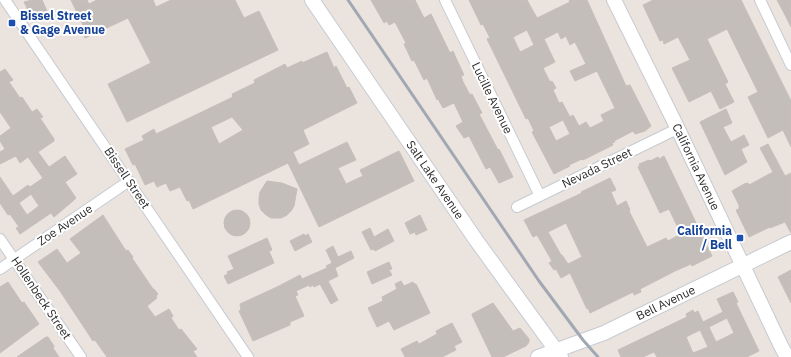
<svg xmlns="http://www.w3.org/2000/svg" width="791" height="357" font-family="'IBM Plex Sans',sans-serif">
	<rect width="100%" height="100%" fill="#ebe3de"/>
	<path fill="#c4beba" stroke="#c6beb8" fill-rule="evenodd" d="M32 0H42L47 11 32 18 24 2Z
		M71 0H87L89 4 97 0H153L156 7 171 0H235L244 18 259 11 278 50 127 122 108 84 151 63 128 18 85 38 82 30 85 29Z
		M371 0H415L424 18 431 14 450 53 453 51 456 58 464 75 461 76 463 82 470 95 472 94 482 113 479 114 498 150 499 149 513 177 499 183 490 167 486 169 469 136 464 138 456 126 463 122 454 103 443 108 438 99 437 100 427 78 424 80 414 60 412 61 404 44 406 43 395 22 389 25 387 21 384 23Z
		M469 0H527L537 18 570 2 569 0H587L626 86 630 85 651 126 645 131 635 134 633 131 614 141 615 142 612 143 613 145 583 160 582 159 569 165 570 166 554 174 532 132 534 131 528 118 526 119 487 39 490 38 483 24 481 25ZM527 30 534 45 520 52 513 37ZM558 32 561 39 566 36 570 45 575 42 586 64 570 71 575 81 597 71 615 108 601 115 604 121 590 128 586 122 579 126 573 115 570 117 562 102 559 103 553 90 556 88 552 81 550 82 543 68 555 62 544 39ZM563 120 570 134 556 141 549 127Z
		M653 0H741L791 101V147L783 130 768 138 748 97 758 92 727 29 707 39 728 82 725 84 734 102 720 109 711 91 689 102 672 68 690 60 678 37 664 44 663 40 660 41 643 5Z
		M777 0H791V27L784 13Z
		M327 52 334 68 336 66 347 88 349 87 357 103 303 130 309 144 293 152 299 165 347 142 356 160 338 168 346 184 363 176 360 170 399 151 414 181 319 227 288 163 193 209 189 200 187 201 180 187 170 191 166 183 157 187 154 181 145 185 135 164 133 165 125 149 144 140 142 136 154 129 156 134 233 97 232 94 255 83 254 80 285 64 287 68 302 61V63ZM232 117 243 130 219 144 211 127Z
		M5 69 13 80 9 82 20 98 22 97 32 112 37 109 43 117 40 118 54 139V141L38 152 49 167 65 156 77 174 65 182 76 198 74 200 54 217 51 213 20 234 16 228 19 227 10 214 8 215 0 203V177L13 196 28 185 30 187 43 178 28 157 20 163 16 156 0 164V152L5 149 0 141V136L11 128 0 112V72ZM31 194 39 206 27 215 19 203Z
		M726 109 732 123 723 127 731 142 744 135 749 145 741 149 747 162 725 175 700 122Z
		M768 144 785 176 791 173V233L785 222 770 228V227L749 237 736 210 739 209V205L732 191 744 184 748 183 749 185 773 172 760 148Z
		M664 156 712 256 692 266 691 264 675 271 640 289 641 292 634 295 633 292 590 313 588 308 587 309 570 273 561 278 556 269 554 270 549 263 552 261 537 235 533 237 524 220 582 193 581 192 610 178 616 190 611 192 617 206 626 201 630 210 629 211 647 247 666 238 668 241 681 234 669 209 660 213 638 167 640 166 639 164 649 160 650 161 658 157 659 159ZM566 223 582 257 568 264 562 255H561L548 232Z
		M267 181 282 183 297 189 294 206 291 211 287 215 281 218H271L266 215 261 210 259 204V198L260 192Z
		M224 223a13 13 0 1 1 26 0a13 13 0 1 1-26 0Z
		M103 215 126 251 128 250 133 257 132 258 153 289H154L158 294 156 296 157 298 147 306 155 317 169 309 173 316 171 318 179 330 181 329 197 349 193 351 197 357H107L95 340 93 341 60 291 38 262 57 249 67 263 81 253 70 239Z
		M420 215 427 230 416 235 415 232 410 234 405 223Z
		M370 228 374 237 388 229 394 241 375 251 374 249 371 250 362 232Z
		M304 234 305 236 308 234 312 242 295 251 290 241Z
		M267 238 272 250 269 251 274 263 228 284 224 276 228 274 227 272 234 269 228 256Z
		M333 246 338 257 351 251 354 258 335 268 338 276 328 281 338 300 331 304 320 284 314 287 313 285 310 287 309 285 296 291 298 295 295 296 304 316 290 322V325L253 341 239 311 241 310 240 304 277 287 300 275 302 279 327 268 326 266 332 263 326 250Z
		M389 262 392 269 389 270 392 275 372 284 367 272Z
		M791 270V303L778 277Z
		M401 281 404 286 413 282 414 284H416L430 313 394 330 389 321 377 327 368 308 383 301 382 297 397 289 395 284Z
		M8 282 22 303 24 302 39 324 0 353V287Z
		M733 292 738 302 736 303 759 351 747 357H657L654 352 643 357H621L618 350 687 317 686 314 693 310 694 313 698 311 703 322 723 312 717 299ZM727 318 734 333 716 342 709 327ZM700 330 708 347 693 353 686 337Z
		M493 303 513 331 520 328 529 339V342L526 346 503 357H492L472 315V314Z
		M452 323 462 342 454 346 456 350 442 357H405L401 349 417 341 419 344 437 334 436 331Z
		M46 337H48L54 346 53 348 59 357H17Z"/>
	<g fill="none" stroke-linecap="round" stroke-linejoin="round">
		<defs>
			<path id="street" d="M5 0 248 357
				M445 0 540 196
				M760 0 791 65
				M517 207 677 129
				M0 239 81 357
				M0 269 129 181"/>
			<g id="secondary">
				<path id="s1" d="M312 0 476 240 561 357"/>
				<path id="s2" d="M614 0 677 127 781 346 787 357"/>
				<path id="s3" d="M538 357 604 333 791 242"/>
			</g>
		</defs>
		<use href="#street" stroke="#c6cbd3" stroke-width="12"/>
		<use href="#secondary" stroke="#c6cbd3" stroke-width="16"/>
		<use href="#street" stroke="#fff" stroke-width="10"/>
		<use href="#secondary" stroke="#fff" stroke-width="14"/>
		<path stroke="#a2a8b3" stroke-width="3" d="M348 0 539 281 583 340 598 357"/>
	</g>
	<g fill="#1a4fb4" stroke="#fff" stroke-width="1.5">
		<rect x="8" y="19" width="8" height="8" rx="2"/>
		<rect x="736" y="234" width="8" height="8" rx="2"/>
	</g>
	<g text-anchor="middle" stroke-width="4" stroke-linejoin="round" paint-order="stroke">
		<g font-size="12" font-weight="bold" fill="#164399" stroke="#fff" text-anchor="start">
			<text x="20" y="20">Bissel Street<tspan x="20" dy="14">&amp; Gage Avenue</tspan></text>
			<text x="732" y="235" text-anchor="end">California<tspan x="732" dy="14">/ Bell</tspan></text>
		</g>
		<g font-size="12" fill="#2b2b2b" stroke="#fff">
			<text transform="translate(492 98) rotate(64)" y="4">Lucille Avenue</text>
			<text transform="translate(597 168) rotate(-26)" y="4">Nevada Street</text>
			<text dy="4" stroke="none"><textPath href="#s2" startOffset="186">California Avenue</textPath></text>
			<text transform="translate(127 178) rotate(56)" y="4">Bissell Street</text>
			<text dy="4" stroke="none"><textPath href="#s1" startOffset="218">Salt Lake Avenue</textPath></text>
			<text transform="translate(65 225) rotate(-34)" y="4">Zoe Avenue</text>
			<text transform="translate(41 298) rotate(56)" y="4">Hollenbeck Street</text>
			<text dy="4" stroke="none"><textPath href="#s3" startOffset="139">Bell Avenue</textPath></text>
		</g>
	</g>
</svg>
